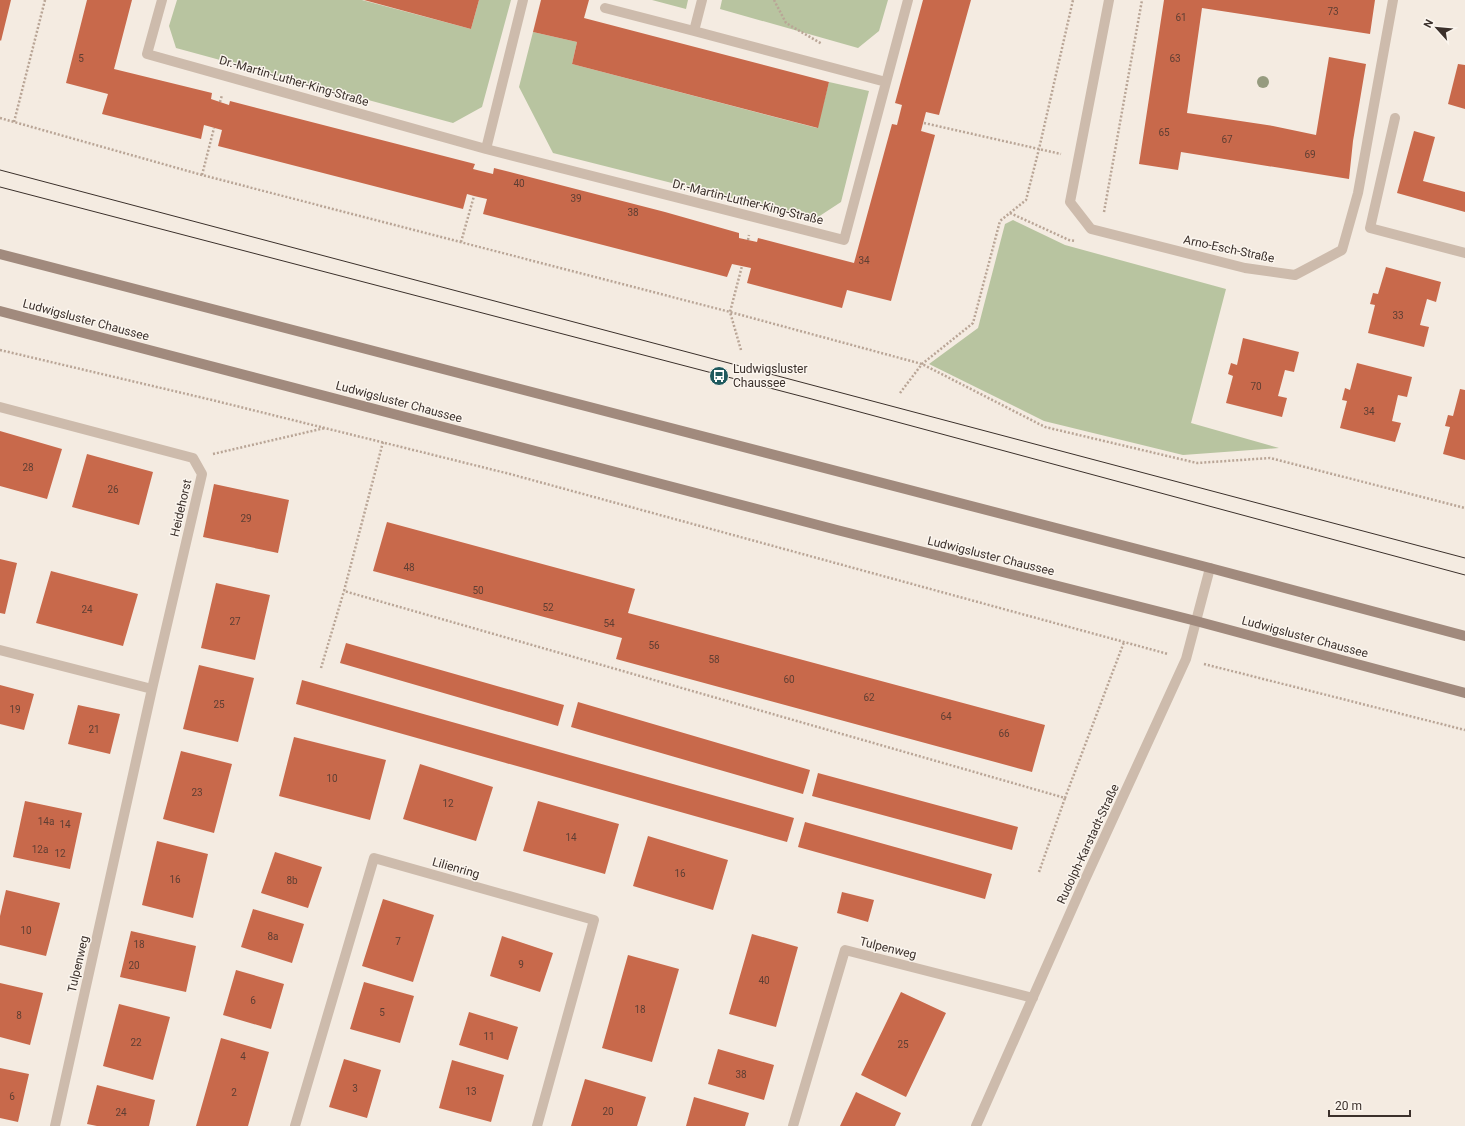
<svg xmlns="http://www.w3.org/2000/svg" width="1465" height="1126" font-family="Roboto,sans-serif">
	<rect width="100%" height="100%" fill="#f4ebe1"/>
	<path fill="#b8c4a0" d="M177 0H362L471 29 479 0H511L482 107 453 123 176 48 169 26Z
		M652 0H688L686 9Z
		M722 0H888L879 31 858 48 720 9Z
		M533 32 577 42 572 64 817 128 829 82 869 91 841 202 815 219 553 153 519 87Z
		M1013 220 1065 245 1226 289 1191 423 1279 448 1183 455 1044 421 929 364 978 328 1005 224Z"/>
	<path fill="#c8694b" d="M0 0H11L1 41 0 40Z
		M87 0H132L114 69 212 93 211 99 229 105 230 101 475 164 473 169 493 174 494 168 665 212 739 233V238L757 242 758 238 854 263 892 124 897 125 902 105 895 103 923 0H971L939 115 926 112 921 131 935 135 891 301 847 290 842 308 747 283 751 268 732 264 727 277 483 214 487 199 474 196 467 194 463 209 218 146 222 130 204 125 201 139 102 114 108 94 66 83Z
		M364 0H479L471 29Z
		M541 0H589L584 18 829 82 818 128 572 64 577 42 533 32Z
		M1164 0H1375L1370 34 1202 8 1187 113 1273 126 1316 135 1329 57 1366 64 1353 141 1349 179 1181 152 1178 170 1139 164Z
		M1458 64 1465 65V109L1448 104Z
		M1414 131 1435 137 1423 181 1465 192V212L1397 193Z
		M1386 267 1441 282 1436 302 1427 299 1420 325 1429 327 1424 347 1368 333 1375 305 1370 304 1373 293 1378 294Z
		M1243 338 1299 352 1294 372 1285 370 1278 396 1287 398 1282 417 1226 403 1233 376 1228 374 1231 363 1237 365Z
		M1357 363 1412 377 1407 397 1398 395 1392 421 1401 423 1395 442 1340 428 1347 401 1342 400 1345 388 1350 390Z
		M1460 389 1465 390V460L1443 454 1450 427 1445 426 1448 415 1453 416Z
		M0 431 62 449 47 499 0 486Z
		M87 454 153 472 139 525 72 507Z
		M214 484 289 500 278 553 203 537Z
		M387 522 635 589 628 613 1045 725 1032 772 616 659 622 638 373 571Z
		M0 559 17 563 5 614 0 613Z
		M51 571 138 594 123 646 36 623Z
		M216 583 270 595 255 660 201 648Z
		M346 643 564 705 558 726 340 663Z
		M199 665 254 678 238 742 183 729Z
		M302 680 794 818 787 842 296 704Z
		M0 685 34 694 24 730 0 724Z
		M578 702 810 770 803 794 571 727Z
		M78 705 120 714 110 754 68 744Z
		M294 737 386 760 370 820 279 796Z
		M181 751 232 764 214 833 163 819Z
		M420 764 493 787 476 841 403 819Z
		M818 773 1018 827 1012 850 812 796Z
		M25 801 82 813 70 869 13 857Z
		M538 801 619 824 605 874 523 851Z
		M805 822 992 874 985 899 798 847Z
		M648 836 728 860 713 910 633 886Z
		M157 841 208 854 193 918 142 905Z
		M275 852 322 867 308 908 261 893Z
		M6 890 60 903 46 956 0 945V916Z
		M842 892 874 900 868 922 837 913Z
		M383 899 434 915 413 982 362 966Z
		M253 909 304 924 292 963 241 947Z
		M131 931 196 946 186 992 120 977Z
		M752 934 798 947 776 1027 729 1014Z
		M502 936 553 953 540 992 490 976Z
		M628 955 679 969 652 1062 602 1048Z
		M236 970 284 984 271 1029 223 1015Z
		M364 982 414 996 400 1043 350 1029Z
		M0 983 43 993 30 1045 0 1037Z
		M901 992 946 1013 906 1097 861 1075Z
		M119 1004 170 1017 153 1080 103 1066Z
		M469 1012 518 1027 508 1060 459 1045Z
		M221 1038 269 1052 248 1126H196Z
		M718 1049 774 1065 764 1100 708 1084Z
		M344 1059 381 1070 367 1118 329 1107Z
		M452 1060 504 1075 491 1122 439 1108Z
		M0 1068 29 1074 18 1122 0 1118Z
		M585 1079 646 1097 637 1126H571Z
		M97 1085 155 1100 149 1126H97L87 1124Z
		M856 1092 901 1113 895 1126H840Z
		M694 1097 749 1113 745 1126H686Z"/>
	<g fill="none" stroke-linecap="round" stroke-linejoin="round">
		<path stroke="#b9a596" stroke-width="2.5" stroke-dasharray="2 2" stroke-linecap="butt" d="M774 0 786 23 822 44
			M220 102 222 95
			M0 118 202 175 730 312 922 364 1045 427 1197 463 1270 458 1465 508
			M14 122 45 0
			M924 123 1061 154
			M202 175 214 128
			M1104 212 1142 0
			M1010 213 1069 240 1075 241
			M748 240 749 235
			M461 242 474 196
			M0 350 212 400 510 474 1168 654
			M741 350 730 312 742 266
			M900 393 922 364 973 323 1000 221 1026 200 1039 149 1073 0
			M383 442 344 591 1065 798 1124 642
			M213 454 325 428
			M1204 664 1465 730
			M321 668 344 591
			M1039 872 1065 798"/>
		<path stroke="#cdbbac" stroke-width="10" d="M162 0 147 54 486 149 844 240 908 0
			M702 0 694 31 886 82
			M1109 0 1070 202 1091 229 1245 268 1295 275 1342 250 1358 193 1393 0
			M605 8 694 31
			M1395 118 1370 228 1465 253
			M486 149 523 0
			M0 407 193 458 202 474 152 689 55 1126
			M0 650 152 689
			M295 1126 374 858 594 920 537 1126
			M793 1126 845 950 1033 998
			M976 1126 1083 884 1186 659 1210 568"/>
		<path stroke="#a18a7d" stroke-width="10" d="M0 254 1210 568 1465 636
			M0 311 837 530 1196 621 1465 693"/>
		<path stroke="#3b302b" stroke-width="1" d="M0 170 1465 558
			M0 187 808 398 1465 575"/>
	</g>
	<circle fill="#969b7f" cx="1263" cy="82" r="6"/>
	<defs>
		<symbol id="bus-disc" viewBox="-11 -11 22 22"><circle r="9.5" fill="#1f5a5e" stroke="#fbf5ee"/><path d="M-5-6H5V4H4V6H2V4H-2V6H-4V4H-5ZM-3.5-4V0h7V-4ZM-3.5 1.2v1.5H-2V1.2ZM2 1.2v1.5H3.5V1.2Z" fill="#fff"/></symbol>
	</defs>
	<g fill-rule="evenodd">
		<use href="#bus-disc" x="708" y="365" width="22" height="22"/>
	</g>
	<g text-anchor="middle" stroke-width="3" stroke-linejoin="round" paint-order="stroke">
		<g font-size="10" fill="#5e3e33">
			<text x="1333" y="15">73</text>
			<text x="1181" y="21">61</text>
			<text x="81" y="62">5</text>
			<text x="1175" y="62">63</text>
			<text x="1164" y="136">65</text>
			<text x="1227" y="143">67</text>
			<text x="1310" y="158">69</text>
			<text x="519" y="187">40</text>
			<text x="576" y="202">39</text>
			<text x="633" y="216">38</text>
			<text x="864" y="264">34</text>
			<text x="1398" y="319">33</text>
			<text x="1256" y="390">70</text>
			<text x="1369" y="415">34</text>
			<text x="28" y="471">28</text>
			<text x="113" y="493">26</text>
			<text x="246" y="522">29</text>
			<text x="409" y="571">48</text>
			<text x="478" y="594">50</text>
			<text x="548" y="611">52</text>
			<text x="87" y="613">24</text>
			<text x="235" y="625">27</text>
			<text x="609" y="627">54</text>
			<text x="654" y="649">56</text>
			<text x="714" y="663">58</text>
			<text x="789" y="683">60</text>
			<text x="869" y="701">62</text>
			<text x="219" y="708">25</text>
			<text x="15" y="713">19</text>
			<text x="946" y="720">64</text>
			<text x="94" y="733">21</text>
			<text x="1004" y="737">66</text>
			<text x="332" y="782">10</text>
			<text x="197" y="796">23</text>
			<text x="448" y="807">12</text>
			<text x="46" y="825">14a</text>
			<text x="65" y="828">14</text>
			<text x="571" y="841">14</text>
			<text x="40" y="853">12a</text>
			<text x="60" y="857">12</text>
			<text x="680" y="877">16</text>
			<text x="175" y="883">16</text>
			<text x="292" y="884">8b</text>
			<text x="26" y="934">10</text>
			<text x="273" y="940">8a</text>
			<text x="398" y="945">7</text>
			<text x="139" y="948">18</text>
			<text x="521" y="968">9</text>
			<text x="134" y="969">20</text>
			<text x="764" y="984">40</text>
			<text x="253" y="1004">6</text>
			<text x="640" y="1013">18</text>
			<text x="382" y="1016">5</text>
			<text x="19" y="1019">8</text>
			<text x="489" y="1040">11</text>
			<text x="136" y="1046">22</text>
			<text x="903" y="1048">25</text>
			<text x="243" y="1060">4</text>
			<text x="741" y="1078">38</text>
			<text x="355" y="1092">3</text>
			<text x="471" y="1095">13</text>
			<text x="234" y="1096">2</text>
			<text x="12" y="1100">6</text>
			<text x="608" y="1115">20</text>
			<text x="121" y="1116">24</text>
		</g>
		<g font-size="12" fill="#3b302b" stroke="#fbf5ee">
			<text transform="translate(294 81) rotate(16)" y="4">Dr.-Martin-Luther-King-Straße</text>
			<text transform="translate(748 202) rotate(14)" y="4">Dr.-Martin-Luther-King-Straße</text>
			<text transform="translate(1229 249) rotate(12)" y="4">Arno-Esch-Straße</text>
			<text transform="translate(86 320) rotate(15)" y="4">Ludwigsluster Chaussee</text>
			<text transform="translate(399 402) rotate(15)" y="4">Ludwigsluster Chaussee</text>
			<text transform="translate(181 508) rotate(-77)" y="4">Heidehorst</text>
			<text transform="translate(991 556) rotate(14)" y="4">Ludwigsluster Chaussee</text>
			<text transform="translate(1305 637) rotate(15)" y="4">Ludwigsluster Chaussee</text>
			<text transform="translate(1088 844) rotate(-65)" y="4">Rudolph-Karstadt-Straße</text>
			<text transform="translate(456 868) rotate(16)" y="4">Lilienring</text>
			<text transform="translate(888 948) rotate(14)" y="4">Tulpenweg</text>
			<text transform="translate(78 964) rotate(-77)" y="4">Tulpenweg</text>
		</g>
		<g font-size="12" fill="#3b302b" stroke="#fbf5ee" text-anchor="start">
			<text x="733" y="373">Ludwigsluster<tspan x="733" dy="14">Chaussee</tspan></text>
		</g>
	</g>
	<g transform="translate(1437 28) rotate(297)" stroke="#fbf5ee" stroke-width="3" paint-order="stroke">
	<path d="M0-3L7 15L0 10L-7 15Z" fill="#3b302b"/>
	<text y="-6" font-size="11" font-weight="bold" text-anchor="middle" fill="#3b302b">N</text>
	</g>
	<path d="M1329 1110v6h81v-6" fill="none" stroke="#3b302b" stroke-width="2"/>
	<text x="1335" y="1110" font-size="12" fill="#3b302b" stroke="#fbf5ee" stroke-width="3" paint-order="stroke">20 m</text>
</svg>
